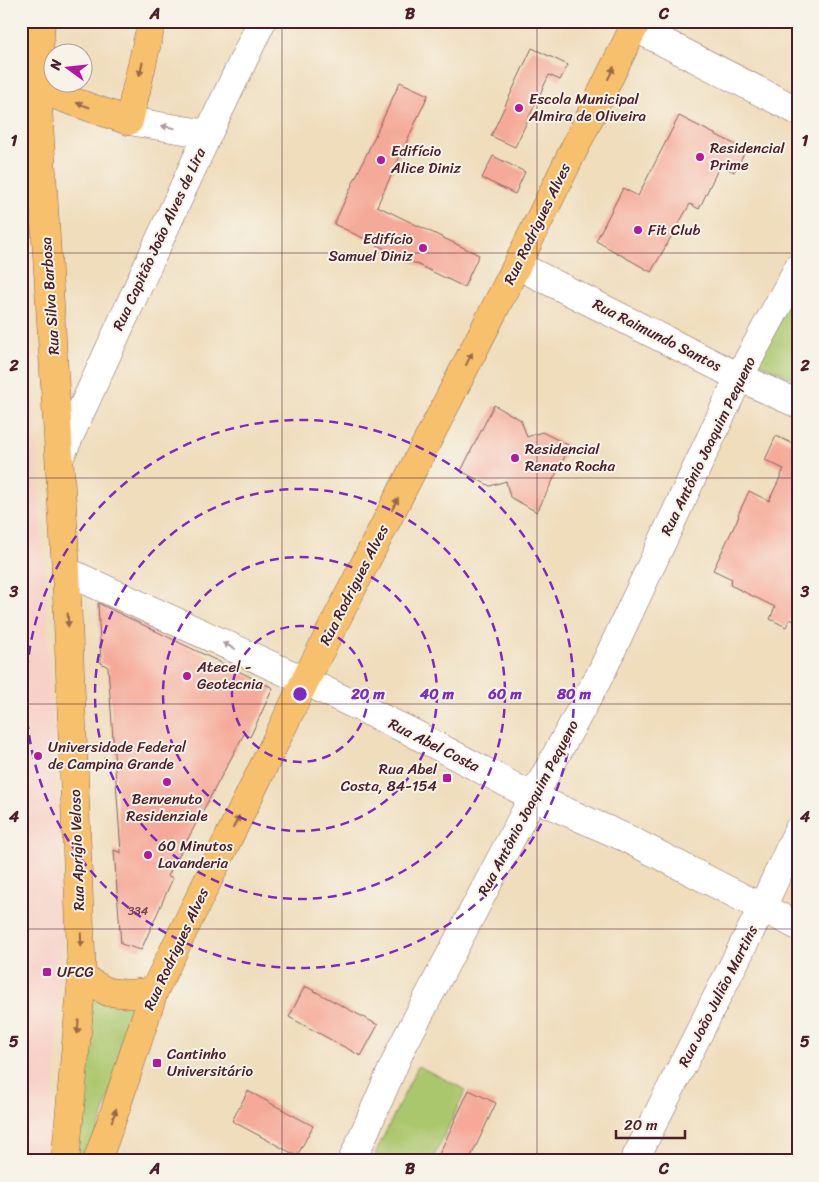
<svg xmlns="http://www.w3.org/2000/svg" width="819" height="1182" font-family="Sriracha,sans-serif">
	<rect width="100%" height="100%" fill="#f7f3e8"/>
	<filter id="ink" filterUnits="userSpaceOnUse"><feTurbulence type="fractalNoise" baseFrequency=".02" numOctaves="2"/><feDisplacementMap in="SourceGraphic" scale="10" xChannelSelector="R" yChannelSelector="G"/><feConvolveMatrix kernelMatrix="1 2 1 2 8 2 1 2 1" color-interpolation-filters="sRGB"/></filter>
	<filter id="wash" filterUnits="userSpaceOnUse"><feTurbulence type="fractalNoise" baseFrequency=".0096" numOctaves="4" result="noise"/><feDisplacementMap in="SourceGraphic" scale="20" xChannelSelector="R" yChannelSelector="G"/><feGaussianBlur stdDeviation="1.12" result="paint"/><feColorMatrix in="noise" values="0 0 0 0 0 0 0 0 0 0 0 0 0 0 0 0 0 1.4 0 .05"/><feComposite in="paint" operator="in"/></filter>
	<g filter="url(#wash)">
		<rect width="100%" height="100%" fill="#efddbc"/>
		<path fill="#f7d1c8" d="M21 149 25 254 64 906 56 1061 48 1150 44 1161H21Z"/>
		<path fill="#abc76d" stroke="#7a734c" d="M798 247V381L742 355Z
			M86 997 140 1001 88 1161H69Z
			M418 1066 466 1090 432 1161H390L375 1154Z"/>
		<g id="blocks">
			<path fill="#f5aa99" d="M532 48 568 65 560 80 549 75 515 147 491 136Z
				M400 82 428 95 377 206 479 255 464 287 334 224Z
				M679 116 746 150 734 172 720 165 699 209 690 204 651 272 596 241 623 188 638 196Z
				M493 156 525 172 515 194 482 178Z
				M494 405 521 420 527 437 542 432 570 446 537 512 510 497 506 481 490 486 461 471Z
				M776 436 796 445 798 441V623L790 619 786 627 770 619 775 607 730 585 732 579 713 570 739 516 738 515 749 491 769 501 784 469 765 460Z
				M98 603 273 688 250 737 244 734 168 876 173 878 141 950 121 944 114 850 121 853 108 667 101 663Z
				M305 986 378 1025 361 1056 289 1017Z
				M469 1090 496 1103 469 1161H436Z
				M248 1091 313 1126 297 1156 232 1121Z"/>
		</g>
	</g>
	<g filter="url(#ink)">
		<use href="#blocks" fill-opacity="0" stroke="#84625e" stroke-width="1"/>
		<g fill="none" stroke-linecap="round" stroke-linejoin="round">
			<defs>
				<path id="minor" d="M634 27 798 111
					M129 121 208 134
					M517 265 739 377 798 404
					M60 457 208 134 262 21
					M66 571 305 681 411 732 533 797 626 838 798 926
					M352 1161 401 1049 533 797 601 673 739 377 798 268
					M634 1161 762 908 798 830"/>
				<path id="major" d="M41 21 37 89 66 571 82 978 66 1153 64 1161
					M37 89 129 121 152 21
					M82 978 108 992 131 994 154 991
					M97 1161 116 1108 154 991 305 681 517 265 637 21"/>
			</defs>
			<use href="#minor" stroke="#84625e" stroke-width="29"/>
			<use href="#major" stroke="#84625e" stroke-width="29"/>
			<use href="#minor" stroke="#fff" stroke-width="28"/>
			<use href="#major" stroke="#f7c06c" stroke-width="28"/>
		</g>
		<defs><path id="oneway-solid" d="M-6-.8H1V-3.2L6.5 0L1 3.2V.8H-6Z" transform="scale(1.25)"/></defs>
		<g fill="#986748">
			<use href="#oneway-solid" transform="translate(141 69) rotate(103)"/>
			<use href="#oneway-solid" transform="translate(611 73) rotate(-64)"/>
			<use href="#oneway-solid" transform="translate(83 105) rotate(-161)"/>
			<use href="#oneway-solid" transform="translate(469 359) rotate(-63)"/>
			<use href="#oneway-solid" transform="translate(395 504) rotate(-63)"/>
			<use href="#oneway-solid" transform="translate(68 620) rotate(88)"/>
			<use href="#oneway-solid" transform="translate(236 822) rotate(-64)"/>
			<use href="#oneway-solid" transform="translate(81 940) rotate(88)"/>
			<use href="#oneway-solid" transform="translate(78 1027) rotate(95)"/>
			<use href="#oneway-solid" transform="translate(114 1115) rotate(-70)"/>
		</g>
		<g fill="#ae9aa0">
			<use href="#oneway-solid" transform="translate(168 127) rotate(-171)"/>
			<use href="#oneway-solid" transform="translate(229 646) rotate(-155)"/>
		</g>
	</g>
	<path fill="none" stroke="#4a1f2b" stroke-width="1" stroke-opacity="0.55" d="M282 21V1161M537 21V1161M21 253H798M21 478H798M21 704H798M21 929H798"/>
	<g fill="none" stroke="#7b2cbf" stroke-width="2.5" stroke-dasharray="9 6">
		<circle cx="300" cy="694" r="68"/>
		<circle cx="300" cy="694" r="137"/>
		<circle cx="300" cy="694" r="205"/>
		<circle cx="300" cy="694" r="274"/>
	</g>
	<g fill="#b5179e" stroke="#f7f3e8" stroke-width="2">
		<circle cx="519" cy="108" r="5"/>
		<circle cx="700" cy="157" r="5"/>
		<circle cx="381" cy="160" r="5"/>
		<circle cx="638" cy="230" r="5"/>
		<circle cx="423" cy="248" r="5"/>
		<circle cx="515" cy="458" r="5"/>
		<circle cx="187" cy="676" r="5"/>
		<circle cx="38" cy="756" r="5"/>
		<rect x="442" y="773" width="10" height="10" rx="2.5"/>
		<circle cx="167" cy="782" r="5"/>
		<circle cx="148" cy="855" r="5"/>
		<rect x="42" y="967" width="10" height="10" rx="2.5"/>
		<rect x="152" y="1058" width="10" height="10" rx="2.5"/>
	</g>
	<g text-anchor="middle" stroke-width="4" stroke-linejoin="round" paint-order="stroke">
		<g font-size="12" fill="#754246">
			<text x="138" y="915">334</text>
		</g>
		<g font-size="15" fill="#4a1f2b" stroke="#f7f3e8" text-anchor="start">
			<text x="529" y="104">Escola Municipal<tspan x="529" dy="17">Almira de Oliveira</tspan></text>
			<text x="710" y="153">Residencial<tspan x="710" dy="17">Prime</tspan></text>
			<text x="391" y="156">Edifício<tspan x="391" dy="17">Alice Diniz</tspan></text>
			<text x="648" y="235">Fit Club</text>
			<text x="413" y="244" text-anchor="end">Edifício<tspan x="413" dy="17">Samuel Diniz</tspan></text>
			<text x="525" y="454">Residencial<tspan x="525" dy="17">Renato Rocha</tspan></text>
			<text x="197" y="672">Atecel -<tspan x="197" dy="17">Geotecnia</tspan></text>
			<text x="48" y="752">Universidade Federal<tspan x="48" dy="17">de Campina Grande</tspan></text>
			<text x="437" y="774" text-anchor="end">Rua Abel<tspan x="437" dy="17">Costa, 84-154</tspan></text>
			<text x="167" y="804" text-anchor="middle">Benvenuto<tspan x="167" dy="17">Residenziale</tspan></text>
			<text x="158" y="851">60 Minutos<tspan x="158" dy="17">Lavanderia</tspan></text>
			<text x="57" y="977">UFCG</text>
			<text x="167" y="1059">Cantinho<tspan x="167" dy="17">Universitário</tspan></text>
		</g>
		<g font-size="15" fill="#4a1f2b" stroke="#f7f3e8">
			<text transform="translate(537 224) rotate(-64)" y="5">Rua Rodrigues Alves</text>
			<text transform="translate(159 239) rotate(-65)" y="5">Rua Capitão João Alves de Lira</text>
			<text transform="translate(50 296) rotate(-94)" y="5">Rua Silva Barbosa</text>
			<text transform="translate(657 335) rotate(27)" y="5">Rua Raimundo Santos</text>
			<text transform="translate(708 446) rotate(-64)" y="5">Rua Antônio Joaquim Pequeno</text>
			<text transform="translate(354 585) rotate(-63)" y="5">Rua Rodrigues Alves</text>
			<text transform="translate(434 745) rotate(27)" y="5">Rua Abel Costa</text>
			<text transform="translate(528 808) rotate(-62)" y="5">Rua Antônio Joaquim Pequeno</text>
			<text transform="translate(77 850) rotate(-92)" y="5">Rua Aprígio Veloso</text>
			<text transform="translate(176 949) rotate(-65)" y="5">Rua Rodrigues Alves</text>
			<text transform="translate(718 996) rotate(-63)" y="5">Rua João Julião Martins</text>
		</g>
	</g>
	<circle cx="300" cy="694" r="8" fill="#7b2cbf" stroke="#f7f3e8" stroke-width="2.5"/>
	<g font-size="15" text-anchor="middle" font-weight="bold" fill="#7b2cbf" stroke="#f7f3e8" stroke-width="4" stroke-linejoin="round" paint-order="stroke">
		<text x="368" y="699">20 m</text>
		<text x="437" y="699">40 m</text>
		<text x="505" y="699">60 m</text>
		<text x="574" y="699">80 m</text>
	</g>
	<rect width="819" height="1182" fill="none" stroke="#f7f3e8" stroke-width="55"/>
	<g transform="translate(68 68) rotate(285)"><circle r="24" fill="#f7f3e8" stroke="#b29e9c"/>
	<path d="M0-4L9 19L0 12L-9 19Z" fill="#b5179e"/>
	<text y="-8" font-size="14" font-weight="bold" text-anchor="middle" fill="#4a1f2b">N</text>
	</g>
	<path d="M616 1130v8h69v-8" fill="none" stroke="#4a1f2b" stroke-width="2.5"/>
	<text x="624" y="1130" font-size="15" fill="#4a1f2b" stroke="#f7f3e8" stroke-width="4" paint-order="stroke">20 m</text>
	<rect x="28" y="28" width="764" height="1126" fill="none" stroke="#4a1f2b" stroke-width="2"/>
	<g font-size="16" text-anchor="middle" font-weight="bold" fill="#4a1f2b">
		<text x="155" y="19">A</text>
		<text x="410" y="19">B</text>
		<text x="664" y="19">C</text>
		<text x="14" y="146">1</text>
		<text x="805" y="146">1</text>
		<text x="14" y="371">2</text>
		<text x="805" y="371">2</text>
		<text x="14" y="597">3</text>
		<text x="805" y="597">3</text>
		<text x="14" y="822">4</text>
		<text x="805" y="822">4</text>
		<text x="14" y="1047">5</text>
		<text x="805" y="1047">5</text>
		<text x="155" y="1174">A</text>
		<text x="410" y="1174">B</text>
		<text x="664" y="1174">C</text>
	</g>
</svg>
